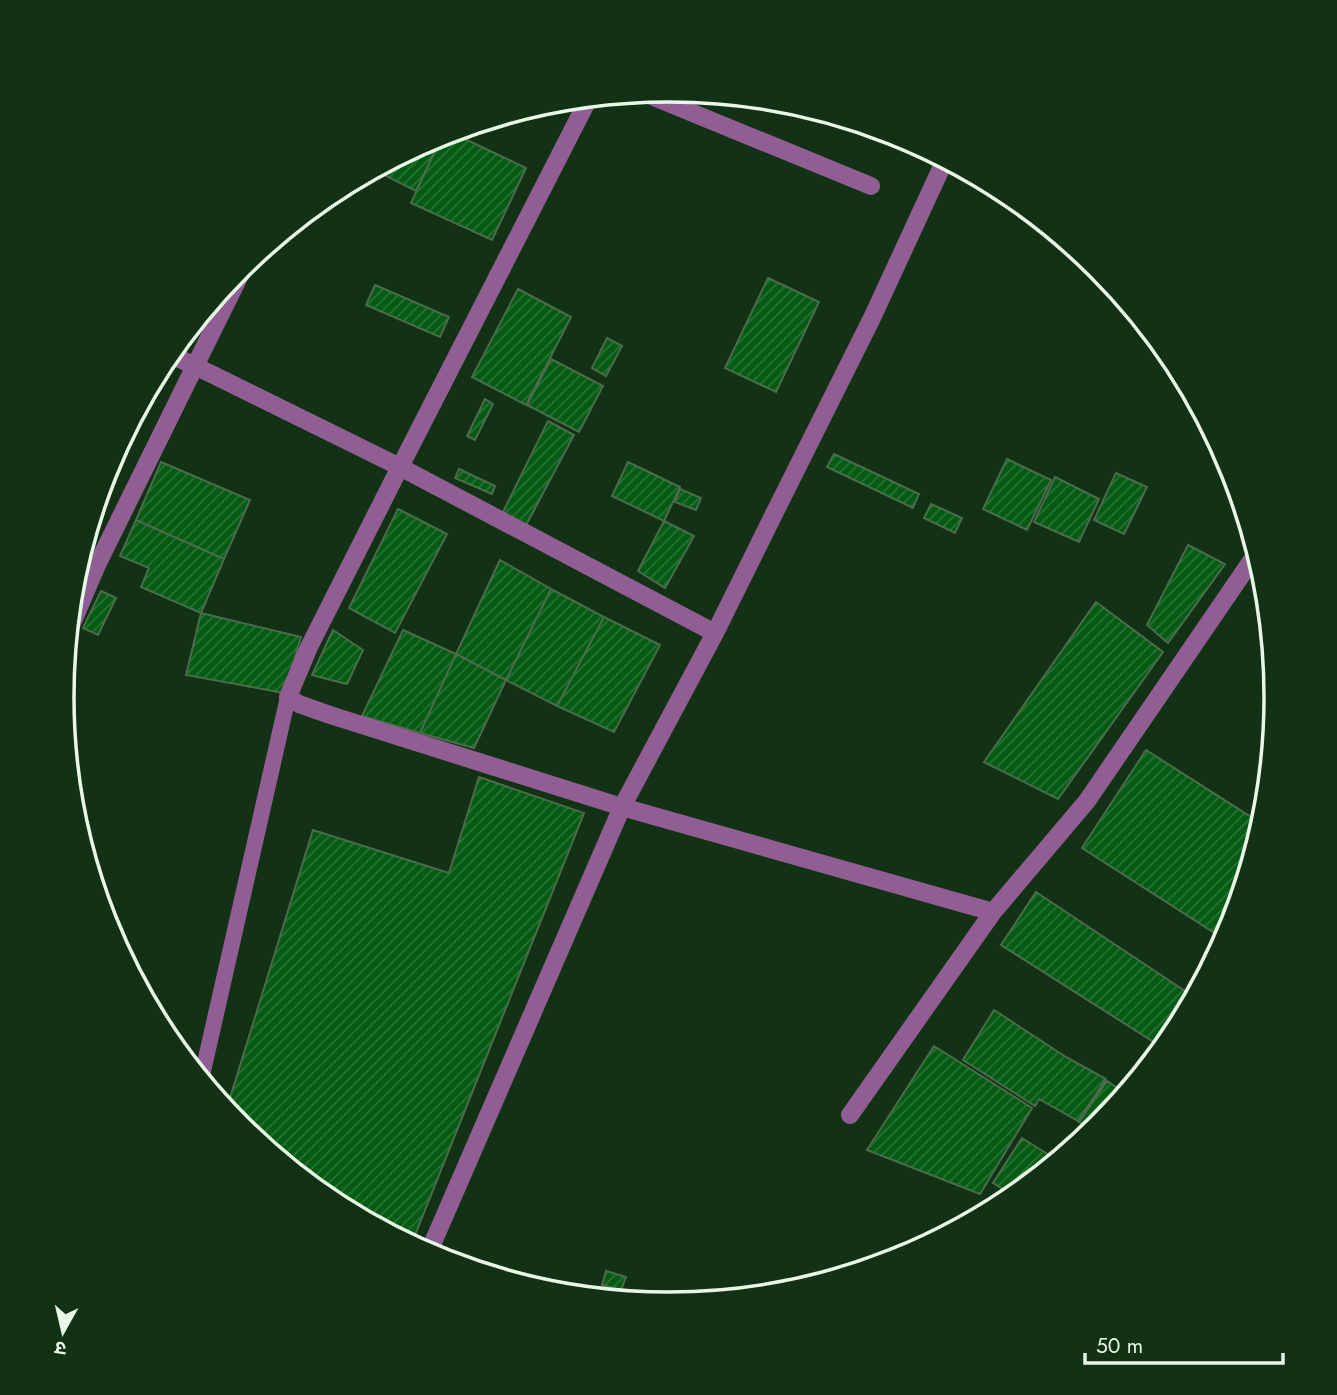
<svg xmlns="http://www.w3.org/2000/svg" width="1337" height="1395" font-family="Jost,'Noto Sans Devanagari',sans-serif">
	<defs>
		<pattern id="building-hatch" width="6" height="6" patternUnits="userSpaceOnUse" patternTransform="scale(1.75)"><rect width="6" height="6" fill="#055b13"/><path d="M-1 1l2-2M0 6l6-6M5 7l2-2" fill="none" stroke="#297335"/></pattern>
	</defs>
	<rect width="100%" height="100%" fill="#133114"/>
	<path fill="url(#building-hatch)" stroke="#4b6c4b" stroke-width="2" d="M450 132 526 168 492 240 411 203 443 134Z
		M443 134 416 191 374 170 436 136Z
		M768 278 819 302 776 392 725 368Z
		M375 285 449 317 440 337 366 305Z
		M518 289 571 317 526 405 472 377Z
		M607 338 622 346 606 376 592 368Z
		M551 359 603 386 579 432 527 405Z
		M485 399 493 404 475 440 467 436Z
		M548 421 574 435 525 527 501 516Z
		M116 449 126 453 108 494 100 491 108 465Z
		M834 454 919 494 913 508 827 467Z
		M1007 459 1051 480 1027 530 983 509Z
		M161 462 250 500 224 559 136 520Z
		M628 462 680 487 664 521 612 496Z
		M459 469 495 486 492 494 455 478Z
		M1116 473 1147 487 1124 534 1094 520Z
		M1055 477 1099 499 1079 542 1034 522Z
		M680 489 701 498 696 510 675 502Z
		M97 498 104 501 85 544 84 543Z
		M931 504 962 518 955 533 924 518Z
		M398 509 447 534 395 633 349 608Z
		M136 520 224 559 201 613 141 587 149 568 120 556Z
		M664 521 694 536 665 588 638 571Z
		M1188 545 1225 564 1168 643 1147 625Z
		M500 560 551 589 506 680 456 654Z
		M551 589 604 617 557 706 506 680Z
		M101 591 116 598 98 635 83 628Z
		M1096 602 1163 652 1058 799 984 762Z
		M201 613 301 637 284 693 186 675Z
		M604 617 660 645 614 732 557 706Z
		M333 630 363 650 347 684 312 675Z
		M403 630 456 654 420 733 362 716Z
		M456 654 506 680 474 748 420 733Z
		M1146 750 1262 824 1229 930 1224 939 1082 848Z
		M479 777 584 813 411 1245 331 1202 239 1127 226 1111 313 830 449 873Z
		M1036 892 1194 997 1173 1035 1163 1048 1001 945Z
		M994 1010 1066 1057 1106 1079 1078 1121 1039 1099 1035 1106 963 1060Z
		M934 1046 1032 1108 980 1194 867 1150Z
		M1107 1081 1125 1093 1095 1130 1079 1122Z
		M1022 1138 1057 1160 1014 1196 993 1183Z
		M606 1271 626 1277 621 1290 602 1285Z"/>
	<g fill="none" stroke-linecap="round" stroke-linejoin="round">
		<path stroke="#905e93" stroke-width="16" d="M201 1080 288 697"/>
		<path stroke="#905e93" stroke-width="18" d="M644 93 871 186
			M247 261 195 366 400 467 589 98
			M80 557 97 565 195 366 169 354
			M715 633 400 467 309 647 288 697 299 704 330 715 622 807 993 912
			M67 635 97 565
			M850 1115 993 912 1087 801 1256 554
			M428 1254 622 807 715 633 771 520 872 318 945 160"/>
	</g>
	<path d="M0 0H1337V1395H0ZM74 697a595 595 0 1 1 1190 0a595 595 0 1 1-1190 0Z" fill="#133114" fill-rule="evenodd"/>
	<path fill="none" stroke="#e7f9e6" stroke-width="3.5" d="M74 697a595 595 0 1 1 1190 0a595 595 0 1 1-1190 0Z"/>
	<g transform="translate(63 1332) rotate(188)" stroke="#133114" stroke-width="5" paint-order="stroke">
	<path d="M0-5L12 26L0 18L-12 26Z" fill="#e7f9e6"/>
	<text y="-10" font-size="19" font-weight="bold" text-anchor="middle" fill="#e7f9e6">उ</text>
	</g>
	<path d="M1085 1353v10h198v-10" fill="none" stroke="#e7f9e6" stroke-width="3.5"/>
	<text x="1096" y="1353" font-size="21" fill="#e7f9e6" stroke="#133114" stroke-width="5" paint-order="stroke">50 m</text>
</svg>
